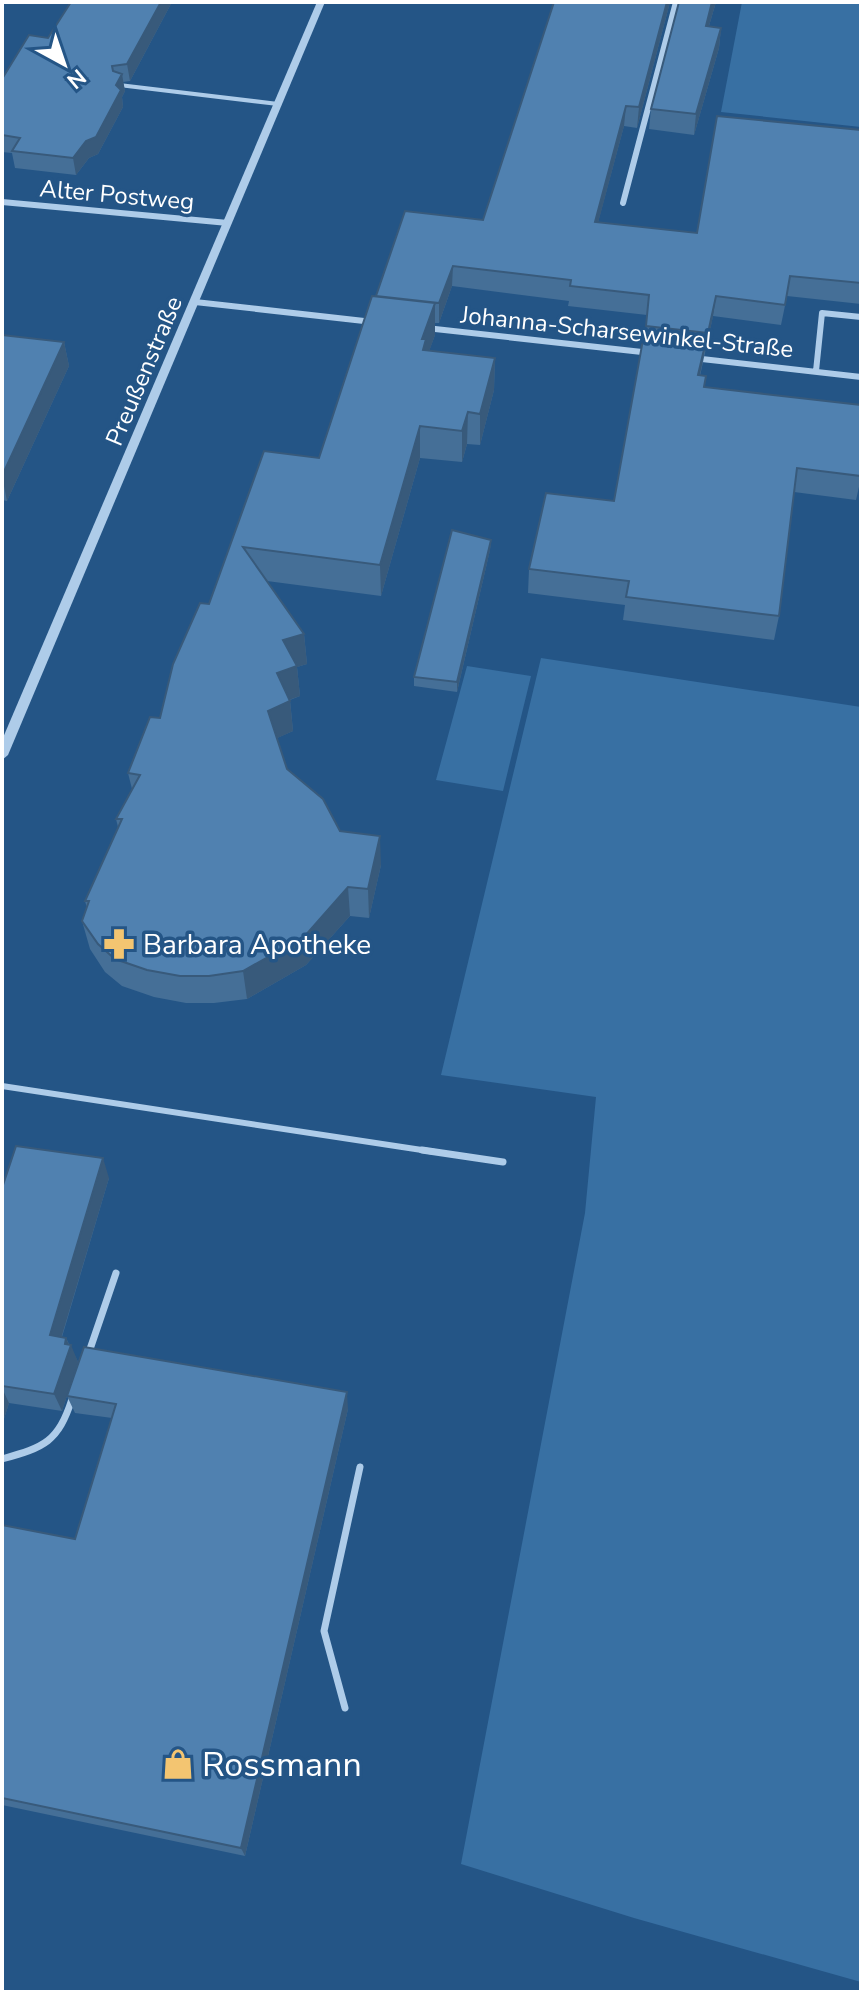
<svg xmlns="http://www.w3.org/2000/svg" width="863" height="1994" font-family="'Nunito Sans',sans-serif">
	<rect width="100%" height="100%" fill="#245586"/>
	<path fill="#3870a3" d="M742 2H861V127L721 112Z
		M541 658 861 707V1982L634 1918 461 1864 585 1213 596 1097 441 1075Z
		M467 666 531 676 503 791 436 780Z"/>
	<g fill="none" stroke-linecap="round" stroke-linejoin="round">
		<path stroke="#aecce9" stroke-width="4" d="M119 85 278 104"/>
		<path stroke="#aecce9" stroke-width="6" d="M2 1086 435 1152"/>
		<path stroke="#aecce9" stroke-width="7" d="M422 1150 503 1162
			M88 1355 116 1273
			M2 1459C45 1447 58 1442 72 1399
			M345 1708 324 1631 360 1467"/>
		<path stroke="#aecce9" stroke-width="6" d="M2 202 228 223
			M623 203 676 2
			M195 302 373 322
			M426 328 651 353
			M693 358 861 377
			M816 371 822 313 861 317"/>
		<path fill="#aecce9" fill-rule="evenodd" d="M317 2H325L8 755 2 760V740Z"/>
	</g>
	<path fill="#456f97" d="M71 2H172L130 81 123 82 125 91 122 97 123 107 98 154 89 158 76 175 15 168 12 153 2 152V79L48 38Z
		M554 2H670L637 128 624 126 598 222 697 233 861 130V304L787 296 781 325 713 316 700 376 704 387 861 405V478L856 500 794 492 779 616 774 640 623 620 625 605 528 593 529 569 614 501 645 334 647 315 568 306 569 301 452 286 439 323H435V335L429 351 495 358 494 390 480 445 467 444 462 462 420 458 381 596 267 581 304 634 307 664 297 667 300 696 290 700 293 731 277 738 287 769 340 831 381 865 369 918 350 916 306 965 247 999 214 1003H186L154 997 122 986 105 972 90 949 82 921 87 908 85 901 118 827 116 819 132 789 128 773 160 718 209 604 264 451 319 458 376 297 483 220Z
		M716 2 709 26 721 28 719 48 694 135 649 129 651 109Z
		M2 335 64 342 69 366 7 501 2 500Z
		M491 540 490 550 457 692 414 686V677Z
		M109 1178 62 1337 66 1338 78 1362 62 1411 9 1403 2 1425V1188Z
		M67 1396 348 1409 245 1856 2 1805V1525L75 1539 112 1418 75 1413Z"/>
	<path fill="#385a7b" d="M161 2H172L130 81 127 64Z
		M667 2H670L637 128 639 107Z
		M712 2H716L703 46 706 26Z
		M721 28 719 48 694 135 696 114Z
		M122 74 125 91 122 97 123 107 98 154 89 158 76 175 73 158Z
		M626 106 624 126 593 242 595 222Z
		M453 266 452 286 439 323V303Z
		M716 296 713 316 705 353 708 333Z
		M435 303V335L422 371V339Z
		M706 341 702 365 694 400 698 375Z
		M64 342 69 366 7 501 2 476Z
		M495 358 494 390 480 445V414Z
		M468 412 467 444 462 462V431Z
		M420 426V458L381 596 380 565Z
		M491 540 490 550 457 692V682Z
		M304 634 307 664 297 667 300 696 280 703 277 673 283 640Z
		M290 701 293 731 271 741 268 711Z
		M380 836 381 865 369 918 368 889Z
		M348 887 350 916 306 965 247 999 243 971Z
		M103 1158 109 1178 57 1352 50 1335Z
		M66 1338 70 1347 71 1345 78 1362 62 1411 54 1394Z
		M2 1388 9 1403 2 1425Z
		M347 1392 348 1409 245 1856 241 1848Z"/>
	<path fill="#5081b0" stroke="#385a7b" stroke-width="2" d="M71 2H161L127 64 112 66 113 71 122 74 116 85 121 90 96 137 86 141 73 158 12 151 20 138 2 135V79L29 35 48 38Z
		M554 2H667L639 107 626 106 595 222 697 233 717 116 861 130V283L790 276 785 305 716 296 708 333 646 326 649 295 570 286 571 280 453 266 439 303 376 296 405 211 483 220Z
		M679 2H712L706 26 721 28 696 114 651 109Z
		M372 296 435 303 422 339H426L423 350 495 358 480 414 468 412 462 431 420 426 380 565 243 547 304 634 283 640 297 666 277 673 290 701 268 711 287 769 323 799 340 831 380 836 368 889 348 887 304 937 243 971 209 976H180L147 970 115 959 98 944 82 921 89 901H85L122 819H116L140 775 128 773 150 717 160 718 173 664 200 603 209 604 264 451 319 458Z
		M644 334 706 341 698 375 706 376 704 387 861 405V476L797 468 779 616 626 597 629 581 529 569 546 493 614 501Z
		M2 335 64 342 2 476Z
		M452 530 491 540 457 682 414 677Z
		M16 1146 103 1158 50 1335 66 1338 65 1344 71 1345 54 1394 2 1386V1188Z
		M84 1347 347 1392 241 1848 2 1798V1525L75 1539 116 1404 67 1396Z"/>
	<defs>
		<symbol id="pharmacy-bare" viewBox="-9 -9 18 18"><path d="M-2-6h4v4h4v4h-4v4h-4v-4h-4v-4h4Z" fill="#f3c571" stroke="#245586" stroke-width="2.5" paint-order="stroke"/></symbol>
		<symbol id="shop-bare" viewBox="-9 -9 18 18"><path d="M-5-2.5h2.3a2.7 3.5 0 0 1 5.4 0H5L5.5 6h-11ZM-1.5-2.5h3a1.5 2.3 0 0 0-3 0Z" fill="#f3c571" stroke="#245586" stroke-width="2.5" paint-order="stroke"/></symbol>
	</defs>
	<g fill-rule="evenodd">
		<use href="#pharmacy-bare" x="97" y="922" width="44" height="44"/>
		<use href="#shop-bare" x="156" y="1742" width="44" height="44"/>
	</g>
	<g text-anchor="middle" stroke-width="7" stroke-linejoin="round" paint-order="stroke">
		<g font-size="24" fill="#fff" stroke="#245586">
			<text transform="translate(117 195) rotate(5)" y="8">Alter Postweg</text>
			<text transform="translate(627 332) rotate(6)" y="8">Johanna-Scharsewinkel-Straße</text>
			<text transform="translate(144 371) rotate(-67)" y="8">Preußenstraße</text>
		</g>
		<g font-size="28" fill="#fff" stroke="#245586" text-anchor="start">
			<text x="143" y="954">Barbara Apotheke</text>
		</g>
		<g font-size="34" fill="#fff" stroke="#245586" text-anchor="start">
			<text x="202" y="1776">Rossmann</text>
		</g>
	</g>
	<rect width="863" height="1994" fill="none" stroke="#ffffff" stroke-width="8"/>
	<g transform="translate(64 64) rotate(140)" stroke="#245586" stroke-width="6" paint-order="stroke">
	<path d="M0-6L14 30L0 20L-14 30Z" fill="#ffffff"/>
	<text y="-12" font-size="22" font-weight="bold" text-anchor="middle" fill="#ffffff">N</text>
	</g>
</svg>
